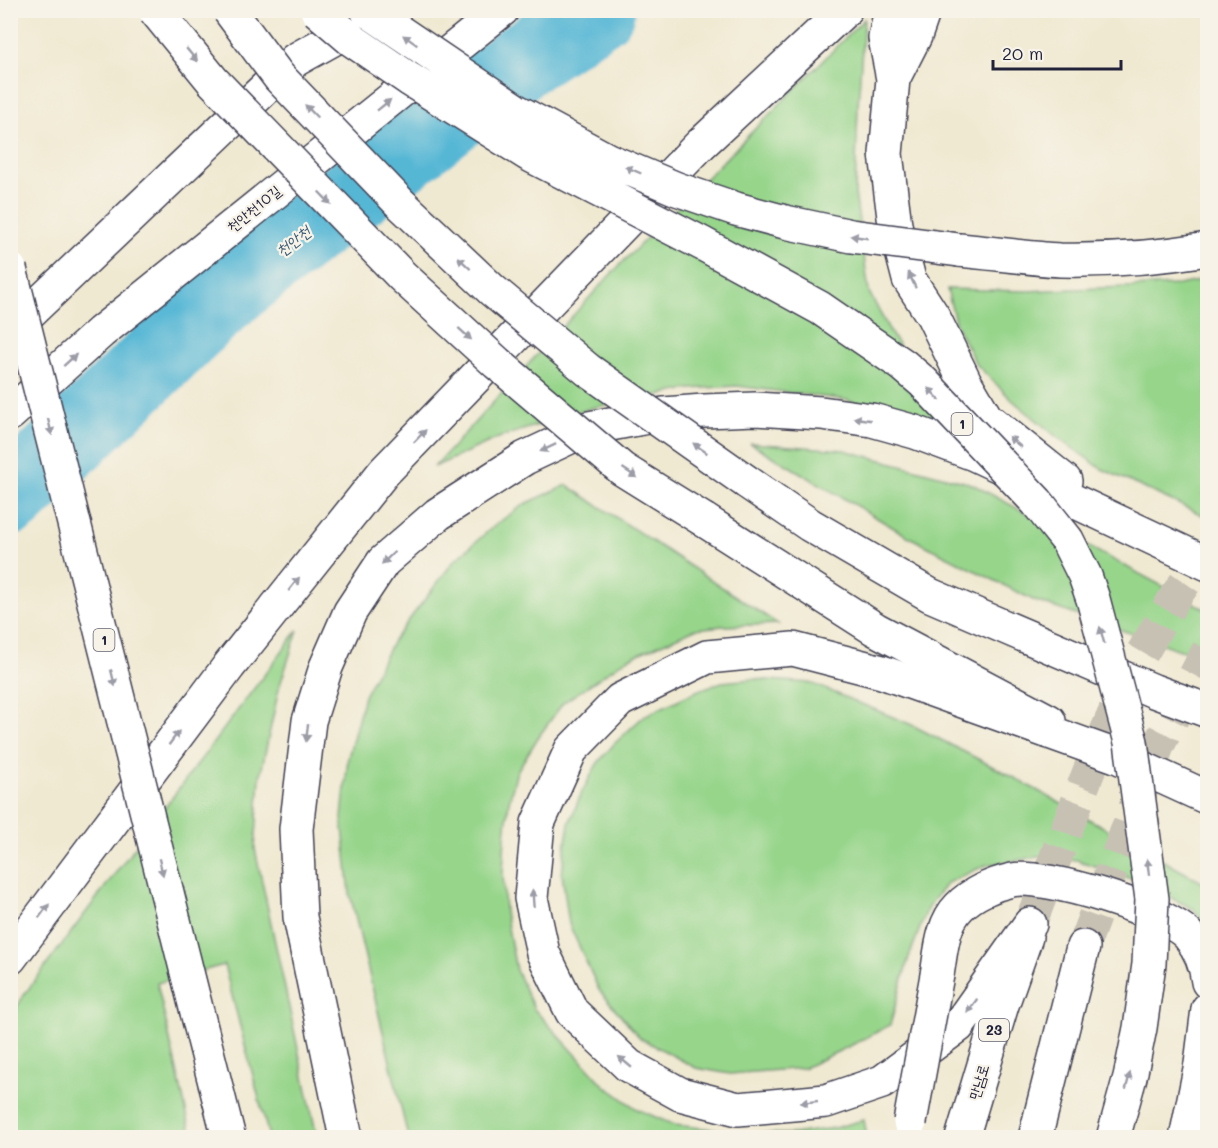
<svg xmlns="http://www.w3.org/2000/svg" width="1218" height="1148" font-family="Mali,'Poor Story',sans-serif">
	<rect width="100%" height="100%" fill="#f7f3e8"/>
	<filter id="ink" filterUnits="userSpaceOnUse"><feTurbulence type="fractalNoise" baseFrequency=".0167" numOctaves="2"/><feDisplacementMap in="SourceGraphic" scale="12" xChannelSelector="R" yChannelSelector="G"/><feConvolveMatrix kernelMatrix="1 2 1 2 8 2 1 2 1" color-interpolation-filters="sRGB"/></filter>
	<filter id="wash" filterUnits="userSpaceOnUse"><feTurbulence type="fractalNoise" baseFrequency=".008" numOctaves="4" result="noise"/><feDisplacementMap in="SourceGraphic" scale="24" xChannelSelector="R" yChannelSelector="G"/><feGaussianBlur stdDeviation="1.35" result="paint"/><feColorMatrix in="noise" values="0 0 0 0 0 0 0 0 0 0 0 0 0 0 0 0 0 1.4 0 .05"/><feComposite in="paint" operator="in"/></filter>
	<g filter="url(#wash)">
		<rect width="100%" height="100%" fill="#f0e9d2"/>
		<path fill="#97d58b" stroke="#5c7c63" stroke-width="1.5" d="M864 19 858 106 855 193 869 292 893 337 916 368 992 445 847 400 737 386 689 389 591 408 498 438 434 467 612 273Z
			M1207 279V517L1102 469 1057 437 1012 400 976 364 956 325 947 289 1026 291 1179 285Z
			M750 443 844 450 972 484 1207 610V659L1035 601 909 537Z
			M567 485 778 624 723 626 695 629 627 659 563 703 539 736 517 771 509 802 505 836 503 872 505 912 516 970 534 1009 604 1085 637 1109 674 1125 749 1133 793 1134 834 1128 864 1120 867 1137H408L350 894 342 818 348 758 364 696 393 641 454 561 495 525 525 504Z
			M298 630 279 688 260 777 255 849 317 1137H269L224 965 157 983 192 1137 11 1138V1018L24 995Z
			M753 679 811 683 912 725 1015 778 1207 885V926L1194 909 1134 880 1077 860 1038 857 986 865 947 883 928 907 909 957 890 1025 860 1041 804 1068 730 1074 696 1068 640 1038 599 990 569 924 562 874 565 848 569 824 581 794 597 764 614 744 644 716 699 690 722 682Z"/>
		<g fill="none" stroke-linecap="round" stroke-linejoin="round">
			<path stroke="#57b7d5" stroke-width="76" d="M10 498 223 296 522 60 597 10"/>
		</g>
	</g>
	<g filter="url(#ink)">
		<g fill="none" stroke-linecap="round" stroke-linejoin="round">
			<path stroke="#c7c1b4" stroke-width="33" stroke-dasharray="33 16" stroke-linecap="butt" d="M1030 924 1089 771 1134 667 1175 597 1208 550
				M1083 947 1158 746 1208 650"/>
			<defs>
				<path id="tertiary" d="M10 331 295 60 367 20
					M10 414 101 332 502 10"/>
				<path id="trunk" d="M891 10 885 38 893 79 886 154 895 225 909 279 933 316 965 382 986 418 1065 481
					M893 79 915 36 924 10
					M959 250C993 253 1027 258 1060 260 1110 261 1159 257 1208 249
					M747 482 810 525 930 595 1154 691 1208 711
					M704 520 875 629 1049 721
					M10 958 229 666 384 472 700 145 845 10
					M937 975C941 952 942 924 959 907 972 893 994 884 1012 880 1044 873 1168 911 1189 936 1199 948 1206 965 1208 982
					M197 1012 229 1138
					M346 1138 300 917 296 829 309 721 326 667 350 612 383 562 438 514 525 458 589 428 664 414 704 411 755 409 821 413 872 420 915 432 974 454 1208 564
					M962 1138 1002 1005 1026 937
					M1035 1138 1083 947
					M1186 1138 1201 1064 1208 1009"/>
				<path id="motorway" d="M1030 924 958 1026 882 1082 826 1101 738 1109 680 1094 629 1066 572 1012 543 953 531 898 538 823 571 750 620 700 707 657 793 649 882 672 1116 756 1208 798"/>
			</defs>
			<use href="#tertiary" stroke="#414052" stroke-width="36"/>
			<use href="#trunk" stroke="#414052" stroke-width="36"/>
			<use href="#motorway" stroke="#414052" stroke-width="36"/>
			<use href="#tertiary" stroke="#fff" stroke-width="33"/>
			<use href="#trunk" stroke="#fff" stroke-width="33"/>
			<use href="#motorway" stroke="#fff" stroke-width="33"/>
			<defs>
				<path id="trunk-bridge" d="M155 10 213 81 402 276 497 363 622 469 704 520
					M229 10 279 77 400 203 492 290 588 370 747 482
					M317 10 352 40 409 79 528 154 703 244 820 308 903 365 923 382 1037 502 1051 520 1067 540 1085 576 1093 599 1131 742 1152 899 1149 964 1140 1028 1130 1077 1113 1138
					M367 10 515 110 608 160 677 189 736 209 785 222 851 236 959 250
					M10 269 197 1012
					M910 1122 937 975"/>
			</defs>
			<use href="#trunk-bridge" stroke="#414052" stroke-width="36" stroke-linecap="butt"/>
			<use href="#trunk-bridge" stroke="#fff" stroke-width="33"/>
		</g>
		<defs><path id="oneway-solid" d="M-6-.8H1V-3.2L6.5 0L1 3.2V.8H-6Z" transform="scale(1.5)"/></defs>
		<g fill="#9c9ca7">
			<use href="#oneway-solid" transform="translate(410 40) rotate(-145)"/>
			<use href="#oneway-solid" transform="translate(192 55) rotate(50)"/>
			<use href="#oneway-solid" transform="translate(384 105) rotate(-39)"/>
			<use href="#oneway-solid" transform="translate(311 111) rotate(-134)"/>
			<use href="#oneway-solid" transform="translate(633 170) rotate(-157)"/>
			<use href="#oneway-solid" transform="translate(325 198) rotate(46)"/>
			<use href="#oneway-solid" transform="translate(859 237) rotate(-172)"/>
			<use href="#oneway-solid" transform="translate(464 263) rotate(-137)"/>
			<use href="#oneway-solid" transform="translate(912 280) rotate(-115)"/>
			<use href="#oneway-solid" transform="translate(465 334) rotate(42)"/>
			<use href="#oneway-solid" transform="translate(70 360) rotate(-42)"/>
			<use href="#oneway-solid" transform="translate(934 394) rotate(-134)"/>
			<use href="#oneway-solid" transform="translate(862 419) rotate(-172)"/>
			<use href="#oneway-solid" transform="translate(50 427) rotate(76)"/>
			<use href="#oneway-solid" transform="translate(420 436) rotate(-46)"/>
			<use href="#oneway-solid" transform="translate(1015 442) rotate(-140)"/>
			<use href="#oneway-solid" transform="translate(548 448) rotate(155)"/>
			<use href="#oneway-solid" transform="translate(700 448) rotate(-145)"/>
			<use href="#oneway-solid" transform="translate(630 473) rotate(33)"/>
			<use href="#oneway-solid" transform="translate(388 558) rotate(136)"/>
			<use href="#oneway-solid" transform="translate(294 584) rotate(-51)"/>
			<use href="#oneway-solid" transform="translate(1102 635) rotate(-105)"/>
			<use href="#oneway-solid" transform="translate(113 678) rotate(76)"/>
			<use href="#oneway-solid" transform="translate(307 733) rotate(97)"/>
			<use href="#oneway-solid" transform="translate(174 738) rotate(-53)"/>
			<use href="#oneway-solid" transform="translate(161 867) rotate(76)"/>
			<use href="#oneway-solid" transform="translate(1148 867) rotate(-97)"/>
			<use href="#oneway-solid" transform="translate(533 898) rotate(-94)"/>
			<use href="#oneway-solid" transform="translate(44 911) rotate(-53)"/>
			<use href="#oneway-solid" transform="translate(972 1006) rotate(126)"/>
			<use href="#oneway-solid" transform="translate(625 1062) rotate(-140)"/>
			<use href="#oneway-solid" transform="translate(1128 1081) rotate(-75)"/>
			<use href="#oneway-solid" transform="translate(809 1102) rotate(174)"/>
		</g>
	</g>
	<g text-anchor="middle" stroke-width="4.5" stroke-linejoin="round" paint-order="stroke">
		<g fill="#f7f3e8" stroke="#62616f" stroke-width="1.5">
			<rect x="951.5" y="413" width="21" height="22" rx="4.5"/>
			<rect x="93.5" y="629" width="21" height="22" rx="4.5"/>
			<rect x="979" y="1019" width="30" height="22" rx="4.5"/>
		</g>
		<g font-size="14" font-weight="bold" fill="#22223b">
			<text x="962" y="429">1</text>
			<text x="104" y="645">1</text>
			<text x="994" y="1035">23</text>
		</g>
		<g font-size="15" fill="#22223b" stroke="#f7f3e8">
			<text transform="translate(254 209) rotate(-39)" y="5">천안천10길</text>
			<text transform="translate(979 1082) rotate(-73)" y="5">만남로</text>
		</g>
		<g font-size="16" font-style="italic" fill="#355671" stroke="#f7f3e8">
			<text transform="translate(293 241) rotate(-38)" y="6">천안천</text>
		</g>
	</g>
	<rect width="1218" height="1148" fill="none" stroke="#f7f3e8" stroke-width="36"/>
	<path d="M993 60v9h128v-9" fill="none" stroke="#22223b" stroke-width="3"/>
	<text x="1002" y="60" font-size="18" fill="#22223b" stroke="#f7f3e8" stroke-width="4.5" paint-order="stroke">20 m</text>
</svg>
